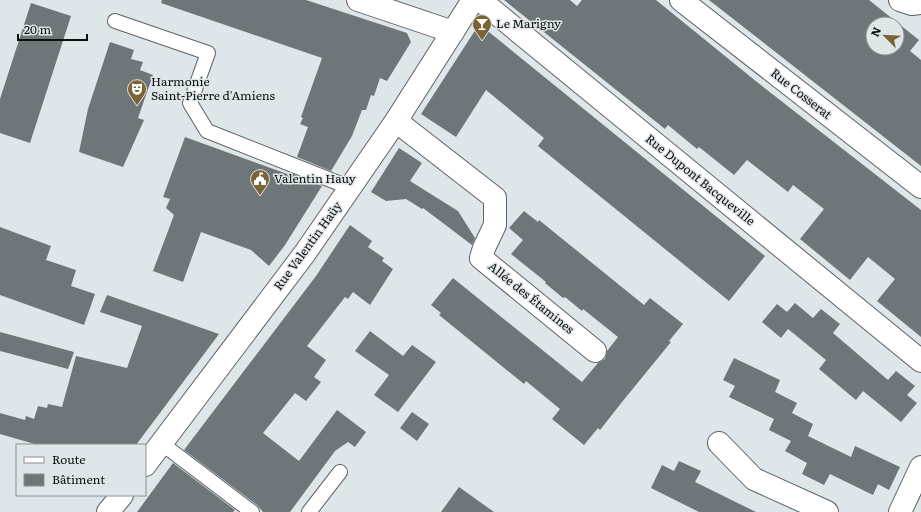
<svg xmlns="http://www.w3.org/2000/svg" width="921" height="512" font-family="Literata,serif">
	<rect width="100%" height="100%" fill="#dfe6ea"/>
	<path fill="#6f7679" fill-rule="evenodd" d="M162 0H306L407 33 411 42 387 81 380 78 374 96 371 95 366 110H362L352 136 331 171 297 157 308 127 300 124 303 118 301 117 322 58 161 3Z
		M504 0H570L577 6 582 0H656L757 82 921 210V337L877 301 895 279 868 257 850 280 800 239 824 209 793 185 788 192 747 160 734 175 699 147 697 149 668 125 665 129Z
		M709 0H869L919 40 910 51 921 60V166ZM873 24H897V48H873Z
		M31 3 71 16 30 143 0 133V99Z
		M484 28 765 256 729 301 538 146 544 138 486 90 456 137 421 114 476 29Z
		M110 42 134 50 131 59 143 62 140 70 153 75 138 118 144 120 123 167 79 152 88 109Z
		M185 137 290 175 291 173 322 186 285 245 269 266 251 250 201 232 183 282 153 271 174 215 166 208 170 199 163 197Z
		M399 148 422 163 410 181 458 211 475 238 472 245 423 208 422 209 406 199 386 201 371 192Z
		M524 211 538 222 539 220 644 305 650 298 683 324 669 341 671 342 622 402 600 430 598 428 584 445 552 419 560 409 526 381 524 384 455 328 439 315 441 313 431 305 453 278 582 382 598 363 605 359 607 351 618 337 583 309 582 311 565 297 563 298 545 283 546 282 511 254 523 240 509 228Z
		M350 225 372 241 368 247 384 258 382 261 393 269 370 305 353 292 348 299 345 297 307 346 326 360 314 377 321 382 306 401 295 393 263 433 299 461 337 410 366 432 355 447 348 442 335 451 290 512H263L257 505 184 450 316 276Z
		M0 227 51 246 46 260 76 270 71 286 95 294 84 325 0 295Z
		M107 295 219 334 136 445H38L0 434V413L25 420 26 416 34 419 38 406 47 408 48 404 62 407 76 356 127 368 142 326 100 312Z
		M795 303 813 318 821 309 840 324 833 333 888 380 896 371 915 386 907 395 917 403 901 422 863 391 856 400 838 385 819 369 826 360 788 329 781 338 762 322 777 304 787 312Z
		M370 331 403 356 412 345 436 362 398 412 374 395 389 375 355 351Z
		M0 332 74 352 68 369 0 351Z
		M734 358 780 380 775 392 797 403 792 413 813 424 808 436 851 457 855 446 900 467 889 490 878 484 873 495 830 474 824 485 802 474 807 463 785 451 791 441 769 430 774 419 729 397 735 386 723 380Z
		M412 412 429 424 417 441 400 428Z
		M679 461 701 471 695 482 756 512H699L651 488 662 465 674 471Z
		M173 463 235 510 233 512H137Z
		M459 487 494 512H441Z"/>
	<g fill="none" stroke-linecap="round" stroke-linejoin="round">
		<defs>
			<path id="service" d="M115 21 208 53 190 103 207 131 351 188
				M161 443 252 512
				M309 512 340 472"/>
			<path id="minor" d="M358 0 453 32
				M480 0 921 361
				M681 0 921 187
				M900 0 912 4 921 3
				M396 121 495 198V225L484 248 481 258 595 351
				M719 443 754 479 827 512
				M900 512 921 467"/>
			<path id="tertiary" d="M145 465 305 253 396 121 473 0
				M108 512 122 495"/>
		</defs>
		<use href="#service" stroke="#5c6265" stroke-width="16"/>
		<use href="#minor" stroke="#5c6265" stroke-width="24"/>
		<use href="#tertiary" stroke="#5c6265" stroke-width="24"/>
		<use href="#service" stroke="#fff" stroke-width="14"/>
		<use href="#minor" stroke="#fff" stroke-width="22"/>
		<use href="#tertiary" stroke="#fff" stroke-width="22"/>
	</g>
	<defs>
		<symbol id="bar-pin" viewBox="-11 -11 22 30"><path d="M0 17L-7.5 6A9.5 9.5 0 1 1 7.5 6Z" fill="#7c6334" stroke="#dfe6ea"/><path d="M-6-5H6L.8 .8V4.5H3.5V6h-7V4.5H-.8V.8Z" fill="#fff"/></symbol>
		<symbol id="theatre-pin" viewBox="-11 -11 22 30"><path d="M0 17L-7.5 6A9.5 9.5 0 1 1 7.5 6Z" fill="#7c6334" stroke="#dfe6ea"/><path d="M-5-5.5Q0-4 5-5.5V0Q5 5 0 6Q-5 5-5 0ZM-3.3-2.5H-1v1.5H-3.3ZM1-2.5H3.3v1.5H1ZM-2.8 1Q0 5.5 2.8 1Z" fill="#fff"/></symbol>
		<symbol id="civic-pin" viewBox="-11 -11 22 30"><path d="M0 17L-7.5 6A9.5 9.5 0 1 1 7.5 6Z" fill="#7c6334" stroke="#dfe6ea"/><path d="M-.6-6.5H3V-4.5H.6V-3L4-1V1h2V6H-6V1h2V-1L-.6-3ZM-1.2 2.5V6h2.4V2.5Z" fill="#fff"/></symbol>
	</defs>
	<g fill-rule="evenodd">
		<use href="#bar-pin" x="471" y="13" width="22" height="30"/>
		<use href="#theatre-pin" x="126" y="78" width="22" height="30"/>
		<use href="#civic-pin" x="249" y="168" width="22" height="30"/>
	</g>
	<g text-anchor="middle" stroke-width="3" stroke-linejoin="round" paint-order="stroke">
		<g font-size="12" fill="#0b0e0f" stroke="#dfe6ea" text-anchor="start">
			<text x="496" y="28">Le Marigny</text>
			<text x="151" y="86">Harmonie<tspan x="151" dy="14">Saint-Pierre d'Amiens</tspan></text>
			<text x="274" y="183">Valentin Hauy</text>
		</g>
		<g font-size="12" fill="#0b0e0f" stroke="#dfe6ea">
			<text transform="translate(801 94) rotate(38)" y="4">Rue Cosserat</text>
			<text transform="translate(700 180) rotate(39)" y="4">Rue Dupont Bacqueville</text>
			<text transform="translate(308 246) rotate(-54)" y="4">Rue Valentin Haüy</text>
			<text transform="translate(531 298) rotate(39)" y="4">Allée des Étamines</text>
		</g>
	</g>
	<rect x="16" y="444" width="130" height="52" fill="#dfe6ea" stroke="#8a9092"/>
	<rect x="24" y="457" width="20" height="6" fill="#ffffff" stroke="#8a9092"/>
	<text x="52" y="464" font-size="12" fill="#0b0e0f">Route</text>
	<rect x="24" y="474" width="20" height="12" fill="#6f7679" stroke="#8a9092"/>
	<text x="52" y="484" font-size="12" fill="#0b0e0f">Bâtiment</text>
	<g transform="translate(885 36) rotate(294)"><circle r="19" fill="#dfe6ea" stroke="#8a9092"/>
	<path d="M0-3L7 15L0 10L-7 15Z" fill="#7c6334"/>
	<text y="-6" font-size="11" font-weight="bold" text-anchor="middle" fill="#0b0e0f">N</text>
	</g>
	<path d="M18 34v6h69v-6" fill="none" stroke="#0b0e0f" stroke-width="2"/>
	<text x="24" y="34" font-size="12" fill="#0b0e0f" stroke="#dfe6ea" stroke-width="3" paint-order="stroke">20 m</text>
</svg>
